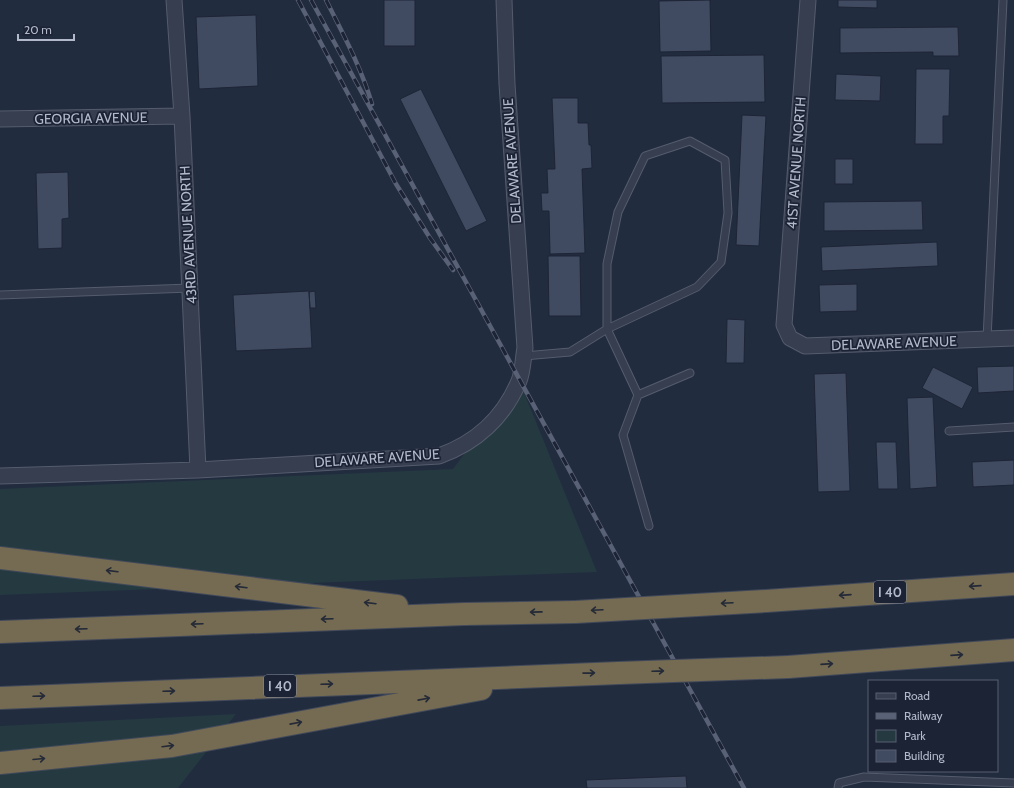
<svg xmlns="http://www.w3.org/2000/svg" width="1014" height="788" font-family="Cabin,sans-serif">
	<rect width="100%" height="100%" fill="#222c3f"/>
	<path fill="#243a40" d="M519 380 597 572 0 595V489L453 469Z
		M236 714 178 788H0V726Z"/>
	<path fill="#404b61" stroke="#1d2536" d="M384 0H415V46H384Z
		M710 0 711 51 660 52 659 1Z
		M838 0H877V8L838 7Z
		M256 15 258 86 199 89 196 17Z
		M958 27 959 56H933V52L840 53V28Z
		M764 55 765 102 662 103 661 56Z
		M916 69H950L949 116H943V144H915Z
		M836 74 881 76 880 101 835 100Z
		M421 89 487 221 466 231 400 99Z
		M552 98H578V123H588L589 145H591L592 168 582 169 585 253 550 254 549 211H542L541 193H548L547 169H555Z
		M742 115 766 116 759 246 736 245Z
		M835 159H853V184H835Z
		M68 172 69 218 62 219V248L38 249 36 173Z
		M922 201 923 230 824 231V202Z
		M937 242 938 266 822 271 821 247Z
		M548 256H580L581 316H549Z
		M857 284V311L820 312 819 285Z
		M309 291 312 348 236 351 233 295Z
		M315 291 316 308H310L309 292Z
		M727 319 745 320 744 363H726Z
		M1014 366V391L978 393 977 367Z
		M933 367 973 387 962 409 922 388Z
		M846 373 850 491 818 492 814 374Z
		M933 397 937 487 910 489 907 398Z
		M876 442H896L898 489H878Z
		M1014 460V485L973 487 972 462Z
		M686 776 687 788H587L586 780Z"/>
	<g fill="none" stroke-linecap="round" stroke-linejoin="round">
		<defs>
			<path id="lane" d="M0 295 190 288
				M987 339 1003 0
				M524 356 570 352 607 329V264L618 212 645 156 690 141 725 160 728 213 721 262 697 287 607 329 638 395 690 373
				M638 395 623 435 649 526
				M949 431 1014 427
				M838 788 839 783 864 777 1014 783"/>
			<path id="street" d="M174 0 182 116 198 470
				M808 0 784 325 790 338 805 346 1014 338
				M0 119 182 116
				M0 476 198 470 439 456C476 443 504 417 519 381 523 371 523 358 525 348L507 84 504 0"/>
			<path id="highway" d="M0 558 397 606
				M766 601 1014 584
				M0 632 464 614 575 612
				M788 667 1014 650
				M0 698 619 673
				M0 763 172 746 481 689"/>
		</defs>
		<use href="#lane" stroke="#545c6d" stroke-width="9"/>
		<use href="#street" stroke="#545c6d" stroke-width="17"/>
		<use href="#highway" stroke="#41495a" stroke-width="24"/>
		<use href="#lane" stroke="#363e4f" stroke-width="7"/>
		<use href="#street" stroke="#363e4f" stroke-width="15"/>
		<use href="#highway" stroke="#756b52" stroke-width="22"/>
		<defs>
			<path id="rail" d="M298 0 396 184 430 238 453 270
				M311 0 744 788
				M326 0C343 34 361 67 372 104"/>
		</defs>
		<use href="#rail" stroke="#586176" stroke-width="4.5"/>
		<use href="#rail" stroke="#1b2334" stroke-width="3" stroke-dasharray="9" stroke-linecap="butt"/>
		<defs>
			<path id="highway-bridge" d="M575 612 766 601
				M619 673 788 667"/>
		</defs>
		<use href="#highway-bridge" stroke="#41495a" stroke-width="24" stroke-linecap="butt"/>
		<use href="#highway-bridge" stroke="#756b52" stroke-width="22"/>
	</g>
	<defs><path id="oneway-shaft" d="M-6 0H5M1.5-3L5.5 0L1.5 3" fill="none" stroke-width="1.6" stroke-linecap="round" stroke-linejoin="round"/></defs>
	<g stroke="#242a37">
		<use href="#oneway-shaft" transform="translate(112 571) rotate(-173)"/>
		<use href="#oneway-shaft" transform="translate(975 586) rotate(176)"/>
		<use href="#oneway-shaft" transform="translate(241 587) rotate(-173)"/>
		<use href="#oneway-shaft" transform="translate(845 595) rotate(176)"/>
		<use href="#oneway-shaft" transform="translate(370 603) rotate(-173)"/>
		<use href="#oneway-shaft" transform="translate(727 603) rotate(177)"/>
		<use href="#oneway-shaft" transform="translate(597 610) rotate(177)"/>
		<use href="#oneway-shaft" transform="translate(536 612) rotate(179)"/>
		<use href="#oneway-shaft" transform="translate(327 619) rotate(178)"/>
		<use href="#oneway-shaft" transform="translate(197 624) rotate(178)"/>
		<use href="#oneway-shaft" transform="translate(81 629) rotate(178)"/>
		<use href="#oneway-shaft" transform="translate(957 655) rotate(-4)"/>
		<use href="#oneway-shaft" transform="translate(827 664) rotate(-4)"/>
		<use href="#oneway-shaft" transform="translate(658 671) rotate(-2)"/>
		<use href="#oneway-shaft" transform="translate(589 673) rotate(-1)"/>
		<use href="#oneway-shaft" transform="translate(327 684) rotate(-2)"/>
		<use href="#oneway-shaft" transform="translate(169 691) rotate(-2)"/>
		<use href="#oneway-shaft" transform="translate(39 696) rotate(-2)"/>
		<use href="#oneway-shaft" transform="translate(424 699) rotate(-11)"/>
		<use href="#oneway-shaft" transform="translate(296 723) rotate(-11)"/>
		<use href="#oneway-shaft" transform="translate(168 746) rotate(-7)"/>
		<use href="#oneway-shaft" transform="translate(39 759) rotate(-5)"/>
	</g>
	<g text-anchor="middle" stroke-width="3.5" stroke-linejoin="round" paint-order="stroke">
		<g fill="#1b2334" stroke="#858c9d" stroke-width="1">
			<rect x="874" y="581" width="32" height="22" rx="3"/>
			<rect x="264" y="675" width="32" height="22" rx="3"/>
		</g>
		<g font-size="13" font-weight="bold" fill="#b2b9ca">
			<text x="890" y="597">I 40</text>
			<text x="280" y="691">I 40</text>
		</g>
		<g font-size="14" fill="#b2b9ca" stroke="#1b2334">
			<text transform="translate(91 118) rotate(-1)" y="5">GEORGIA AVENUE</text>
			<text transform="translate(512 161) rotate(-94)" y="5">DELAWARE AVENUE</text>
			<text transform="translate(796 163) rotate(-86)" y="5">41ST AVENUE NORTH</text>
			<text transform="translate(188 235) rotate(-93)" y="5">43RD AVENUE NORTH</text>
			<text transform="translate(894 343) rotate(-2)" y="5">DELAWARE AVENUE</text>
			<text transform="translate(377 458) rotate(-4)" y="5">DELAWARE AVENUE</text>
		</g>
	</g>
	<rect x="868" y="680" width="130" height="92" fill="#1b2334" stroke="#575f70"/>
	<rect x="876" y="693" width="20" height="6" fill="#363e4f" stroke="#575f70"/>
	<text x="904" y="700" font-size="12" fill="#b2b9ca">Road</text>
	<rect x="876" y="713" width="20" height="6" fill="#586176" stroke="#575f70"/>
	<text x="904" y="720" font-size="12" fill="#b2b9ca">Railway</text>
	<rect x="876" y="730" width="20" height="12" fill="#243a40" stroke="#575f70"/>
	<text x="904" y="740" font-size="12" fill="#b2b9ca">Park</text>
	<rect x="876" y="750" width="20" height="12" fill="#404b61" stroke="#575f70"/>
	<text x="904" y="760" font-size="12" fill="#b2b9ca">Building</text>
	<path d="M18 34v6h56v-6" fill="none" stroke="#b2b9ca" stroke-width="2"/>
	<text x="24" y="34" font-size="12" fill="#b2b9ca" stroke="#1b2334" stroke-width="3" paint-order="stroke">20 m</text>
</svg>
